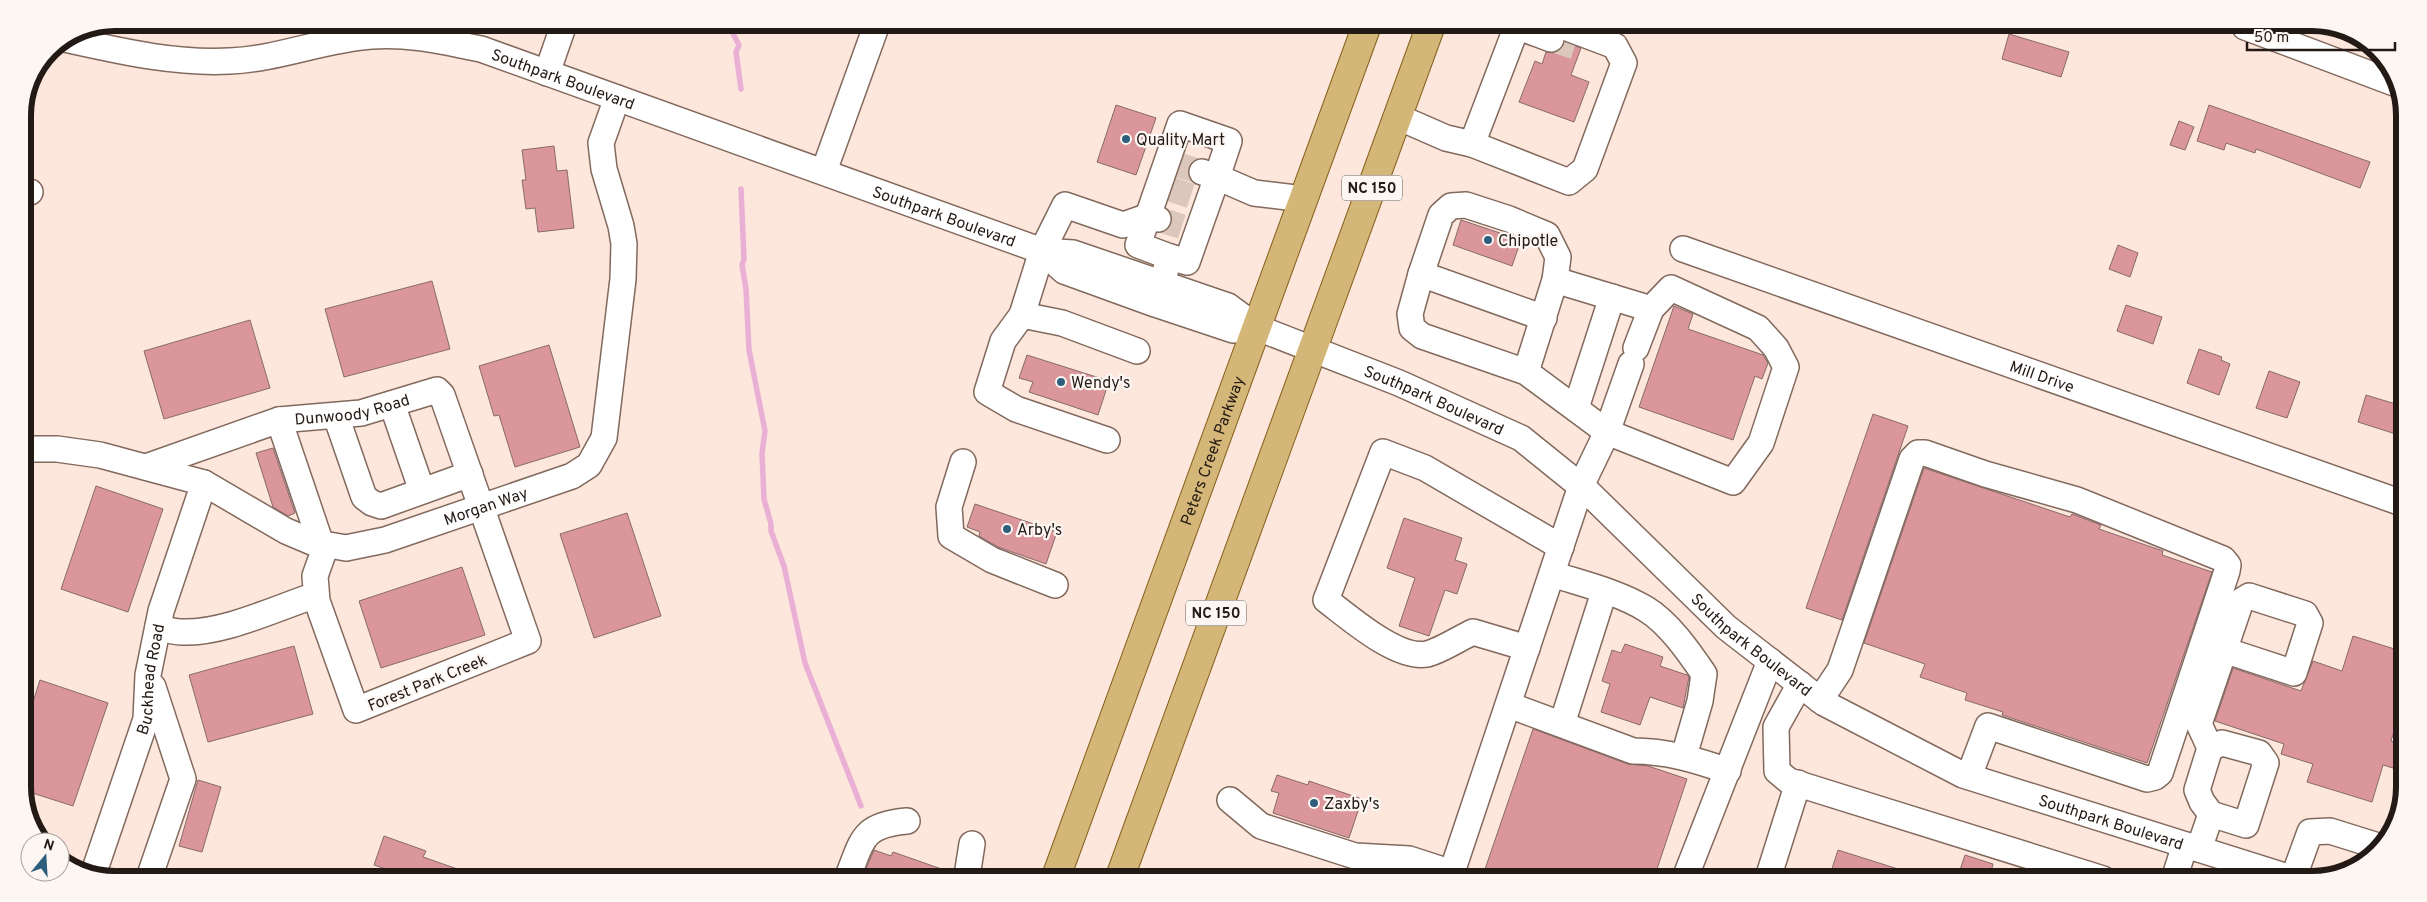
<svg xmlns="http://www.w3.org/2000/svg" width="2427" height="902" font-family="Overpass,sans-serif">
	<rect width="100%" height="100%" fill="#fde6db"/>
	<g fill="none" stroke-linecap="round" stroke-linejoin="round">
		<path stroke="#e9afd5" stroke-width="5.5" d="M728 24 739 45 736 52 741 89
			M741 189 744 259 742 265 746 289 749 350 765 431 762 453 764 499 771 524V531L784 566 805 663 861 806"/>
	</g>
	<path fill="#db969c" stroke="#876a6d" d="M2009 34 2069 52 2061 77 2002 59Z
		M1565 42 1581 48 1571 75 1589 82 1574 122 1519 102 1535 61 1542 64 1546 52 1553 53 1560 50Z
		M1116 105 1156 118 1136 175 1097 162Z
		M2209 105 2370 162 2360 188 2256 149 2255 153 2226 143 2224 150 2197 141Z
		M2179 121 2194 127 2185 150 2170 145Z
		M554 146 557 171 567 170 574 228 538 232 535 208 526 209 522 180H526L522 150Z
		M1461 220 1521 240 1512 266 1453 245Z
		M2118 245 2138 253 2130 277 2109 269Z
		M432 281 450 349 344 377 325 309Z
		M2126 305 2162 317 2153 344 2117 331Z
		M1674 306 1693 314 1688 329 1763 355 1768 363 1762 379 1755 376 1733 440 1639 407Z
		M250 320 270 388 164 419 144 351Z
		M549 345 580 447 515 467 499 415 494 416 479 366Z
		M2199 349 2222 357 2221 360 2230 364 2219 395 2187 383Z
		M1027 355 1109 381 1098 415 1029 392 1033 382 1019 378Z
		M2269 371 2300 382 2287 418 2256 408Z
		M2366 395 2402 406V436L2358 422Z
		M1873 414 1908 426 1842 620 1806 608Z
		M273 448 295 513 288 516 273 507 256 453Z
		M1924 468 2070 517 2072 514 2101 525 2099 529 2163 551 2162 555 2212 572 2147 763 2002 715 2003 712 1965 700 1967 693 1920 677 1925 664 1864 643Z
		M96 486 163 509 128 612 61 589Z
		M975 504 1057 532 1046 564 998 547 979 536 980 532 967 527Z
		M627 513 661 616 594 638 560 534Z
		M1404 518 1462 538 1455 560 1467 564 1457 594 1445 590 1429 636 1399 626 1415 578 1387 568Z
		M462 567 485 635 381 668 359 601Z
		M2353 636 2401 651 2400 712 2391 741 2400 744V746L2393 768 2383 765 2372 802 2307 782 2313 764 2281 754 2284 744 2215 721 2233 668 2301 691 2313 661 2342 671Z
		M1625 644 1663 657 1660 666 1687 675 1689 677 1683 708 1650 697 1640 725 1601 712 1610 684 1602 681 1612 650 1621 653Z
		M294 646 313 714 208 742 189 675Z
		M40 680 108 703 73 806 23 790V733Z
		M1533 729 1628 764 1648 766 1687 779 1654 878H1482Z
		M1277 775 1308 785 1309 781 1362 799 1349 838 1273 813 1279 793 1271 791Z
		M198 780 221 787 202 852 179 846Z
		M384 836 426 851 423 857 469 873 468 875H403L374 865Z
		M874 850 891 856 893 852 953 873V876H863Z
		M1838 850 1917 875 1916 879 1829 878Z
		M1965 855 1993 864 1989 879H1957Z"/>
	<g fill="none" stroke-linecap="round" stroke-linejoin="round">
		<path stroke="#dcc7bd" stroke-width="25" stroke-dasharray="25 12" stroke-linecap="butt" d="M1551 39 1581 49
			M1178 165 1202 172
			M1167 188 1194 197
			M1158 219 1183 227"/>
		<defs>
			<g id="minor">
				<path d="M1516 26 1551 39"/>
				<path d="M2245 27 2394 83"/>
				<path id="s1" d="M65 39C120 51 174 64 230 61 278 59 325 39 372 36 409 33 445 42 481 49L1042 251 1073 253 1228 306 1258 328 1399 383 1521 438 1588 492 1726 627 1824 703 1963 775 2294 879"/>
				<path d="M547 73 564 24"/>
				<path d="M1398 117 1446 138 1472 144 1517 26"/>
				<path d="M1472 144 1569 182 1585 169 1624 63 1615 46 1562 26"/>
				<path d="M824 171 877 24"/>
				<path d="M23 194 30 192"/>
				<path id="s2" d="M1683 249 2402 503"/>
				<path d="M1042 251 1064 271 1155 304 1233 330 1258 328"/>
				<path d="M1170 257 1138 245 1180 124 1229 141 1217 177 1202 172"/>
				<path d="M1165 272 1170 257 1187 262 1217 177 1254 193 1304 199"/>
				<path d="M1421 274 1544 318"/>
				<path d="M1555 280 1651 309"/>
				<path d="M1022 315 1042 251 1065 205 1123 225 1149 216 1158 219"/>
				<path d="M1526 372 1555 280 1558 257 1547 235 1509 219 1466 205 1451 206 1441 215 1421 274 1410 314 1412 328 1422 336 1526 372 1607 432 1733 482 1761 443 1786 367 1776 348 1758 328 1671 288 1651 309 1636 348"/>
				<path d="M392 404 422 491"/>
				<path d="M1576 408 1612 297"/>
				<path d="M336 416 364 497 372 503 381 506 470 474"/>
				<path d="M279 420 321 544"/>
				<path d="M1107 440 1016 409 987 392 1003 341 1022 315 1062 323 1137 351"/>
				<path id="s3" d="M23 449H57L100 455 204 483 286 531 312 542 346 548 385 540 572 476 589 465 604 438 623 279 624 244 621 226 604 169 601 143 617 98"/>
				<path d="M963 462 949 507 951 536 992 560 1055 585"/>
				<path id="s4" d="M146 467 279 420 361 413 437 390 442 395 528 641 356 710 317 601 315 576 326 545"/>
				<path d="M1552 574C1583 584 1618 592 1646 609 1669 623 1689 652 1704 674L1700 701 1684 756"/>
				<path d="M158 627C165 629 173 632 181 632 223 634 276 608 316 595"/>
				<path d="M1527 648 1473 632C1460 638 1440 651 1427 654 1397 660 1349 617 1326 600L1383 452 1425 468 1561 547"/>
				<path d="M1800 684 1776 727 1777 771 1789 781 2103 879"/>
				<path d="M1820 700 1840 670 1912 459 1918 453H1925L1985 474 2077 500 2223 559 2228 565 2227 571 2160 773 2155 777 2147 779 1988 726 1969 776"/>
				<path d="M1509 705 1633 751C1667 751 1696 760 1728 771"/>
				<path d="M1562 724 1604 592"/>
				<path d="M2210 748 2222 743 2259 753 2266 763 2246 825 2211 814"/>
				<path d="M1230 800 1261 826 1355 856 1409 859 1452 873"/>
				<path d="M2199 849 2211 814 2202 802 2197 790 2210 748 2199 724 2241 601 2249 596 2305 614 2310 623 2294 673 2224 650"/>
				<path id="s5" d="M93 875 146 719 148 675 161 611 204 483"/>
				<path d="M150 875 183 779 153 687"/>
				<path d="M848 876C863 839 862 825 907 821"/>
				<path d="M967 876 972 844"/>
				<path d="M1450 878 1581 486 1607 432 1631 364"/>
				<path d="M1685 878 1770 661"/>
				<path d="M1768 878 1798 783"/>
				<path d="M2174 879 2185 845"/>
				<path d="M2293 879 2310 832 2330 831 2378 846"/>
			</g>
			<g id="major">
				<path id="s6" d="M1056 877 1367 25"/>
				<path d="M1120 877 1431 25"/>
			</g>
		</defs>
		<use href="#minor" stroke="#82695d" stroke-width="28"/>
		<use href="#major" stroke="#84601b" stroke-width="30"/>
		<use href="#minor" stroke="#fff" stroke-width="25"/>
		<use href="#major" stroke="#d4b678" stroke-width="28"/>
	</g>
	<g fill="#2f5e7d" stroke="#fdf7f4" stroke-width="2">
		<circle cx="1126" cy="139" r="5"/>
		<circle cx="1488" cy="240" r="5"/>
		<circle cx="1061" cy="382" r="5"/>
		<circle cx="1007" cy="529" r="5"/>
		<circle cx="1314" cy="803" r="5"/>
	</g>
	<g text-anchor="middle" stroke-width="4.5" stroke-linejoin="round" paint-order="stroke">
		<g fill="#fdf7f4" stroke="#655c58" stroke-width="1">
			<rect x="1342" y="175.5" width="60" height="25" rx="4"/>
			<rect x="1186" y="600.5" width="60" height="25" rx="4"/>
		</g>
		<g font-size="15" font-weight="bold" fill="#241a15">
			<text x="1372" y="193">NC 150</text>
			<text x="1216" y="618">NC 150</text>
		</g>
		<g font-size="16" fill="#241a15" stroke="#fdf7f4">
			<text dy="6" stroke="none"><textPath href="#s1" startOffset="509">Southpark Boulevard</textPath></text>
			<text dy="6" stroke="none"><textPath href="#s1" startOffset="914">Southpark Boulevard</textPath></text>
			<text dy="6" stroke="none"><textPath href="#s2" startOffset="381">Mill Drive</textPath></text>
			<text dy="6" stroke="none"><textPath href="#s1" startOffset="1440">Southpark Boulevard</textPath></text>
			<text dy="6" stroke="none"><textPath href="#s4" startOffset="215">Dunwoody Road</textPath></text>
			<text dy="6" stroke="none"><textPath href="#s6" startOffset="454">Peters Creek Parkway</textPath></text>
			<text dy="6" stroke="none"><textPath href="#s3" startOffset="489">Morgan Way</textPath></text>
			<text dy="6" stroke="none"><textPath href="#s1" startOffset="1845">Southpark Boulevard</textPath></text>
			<text dy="6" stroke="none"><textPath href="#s5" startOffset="205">Buckhead Road</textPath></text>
			<text transform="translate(427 682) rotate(-22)" y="6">Forest Park Creek</text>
			<text dy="6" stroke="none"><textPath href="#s1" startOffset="2250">Southpark Boulevard</textPath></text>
		</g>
		<g font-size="16" fill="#241a15" stroke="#fdf7f4" text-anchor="start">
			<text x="1136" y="145">Quality Mart</text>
			<text x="1498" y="246">Chipotle</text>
			<text x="1071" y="388">Wendy's</text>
			<text x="1017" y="535">Arby's</text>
			<text x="1324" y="809">Zaxby's</text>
		</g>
	</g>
	<path d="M0 0H2427V902H0ZM115 31H2312A84 84 0 0 1 2396 115V787A84 84 0 0 1 2312 871H115A84 84 0 0 1 31 787V115A84 84 0 0 1 115 31Z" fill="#fdf7f4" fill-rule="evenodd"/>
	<path fill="none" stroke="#241a15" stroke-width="6" d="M115 31H2312A84 84 0 0 1 2396 115V787A84 84 0 0 1 2312 871H115A84 84 0 0 1 31 787V115A84 84 0 0 1 115 31Z"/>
	<g transform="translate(45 857) rotate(18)"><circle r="24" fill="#fdf7f4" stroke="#a69f9b"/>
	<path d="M0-4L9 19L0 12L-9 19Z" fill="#2f5e7d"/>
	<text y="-8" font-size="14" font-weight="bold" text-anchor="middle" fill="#241a15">N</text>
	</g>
	<path d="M2247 42v8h148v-8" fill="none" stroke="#241a15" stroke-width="2.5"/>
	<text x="2254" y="42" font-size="15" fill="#241a15" stroke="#fdf7f4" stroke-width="4" paint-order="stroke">50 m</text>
</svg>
